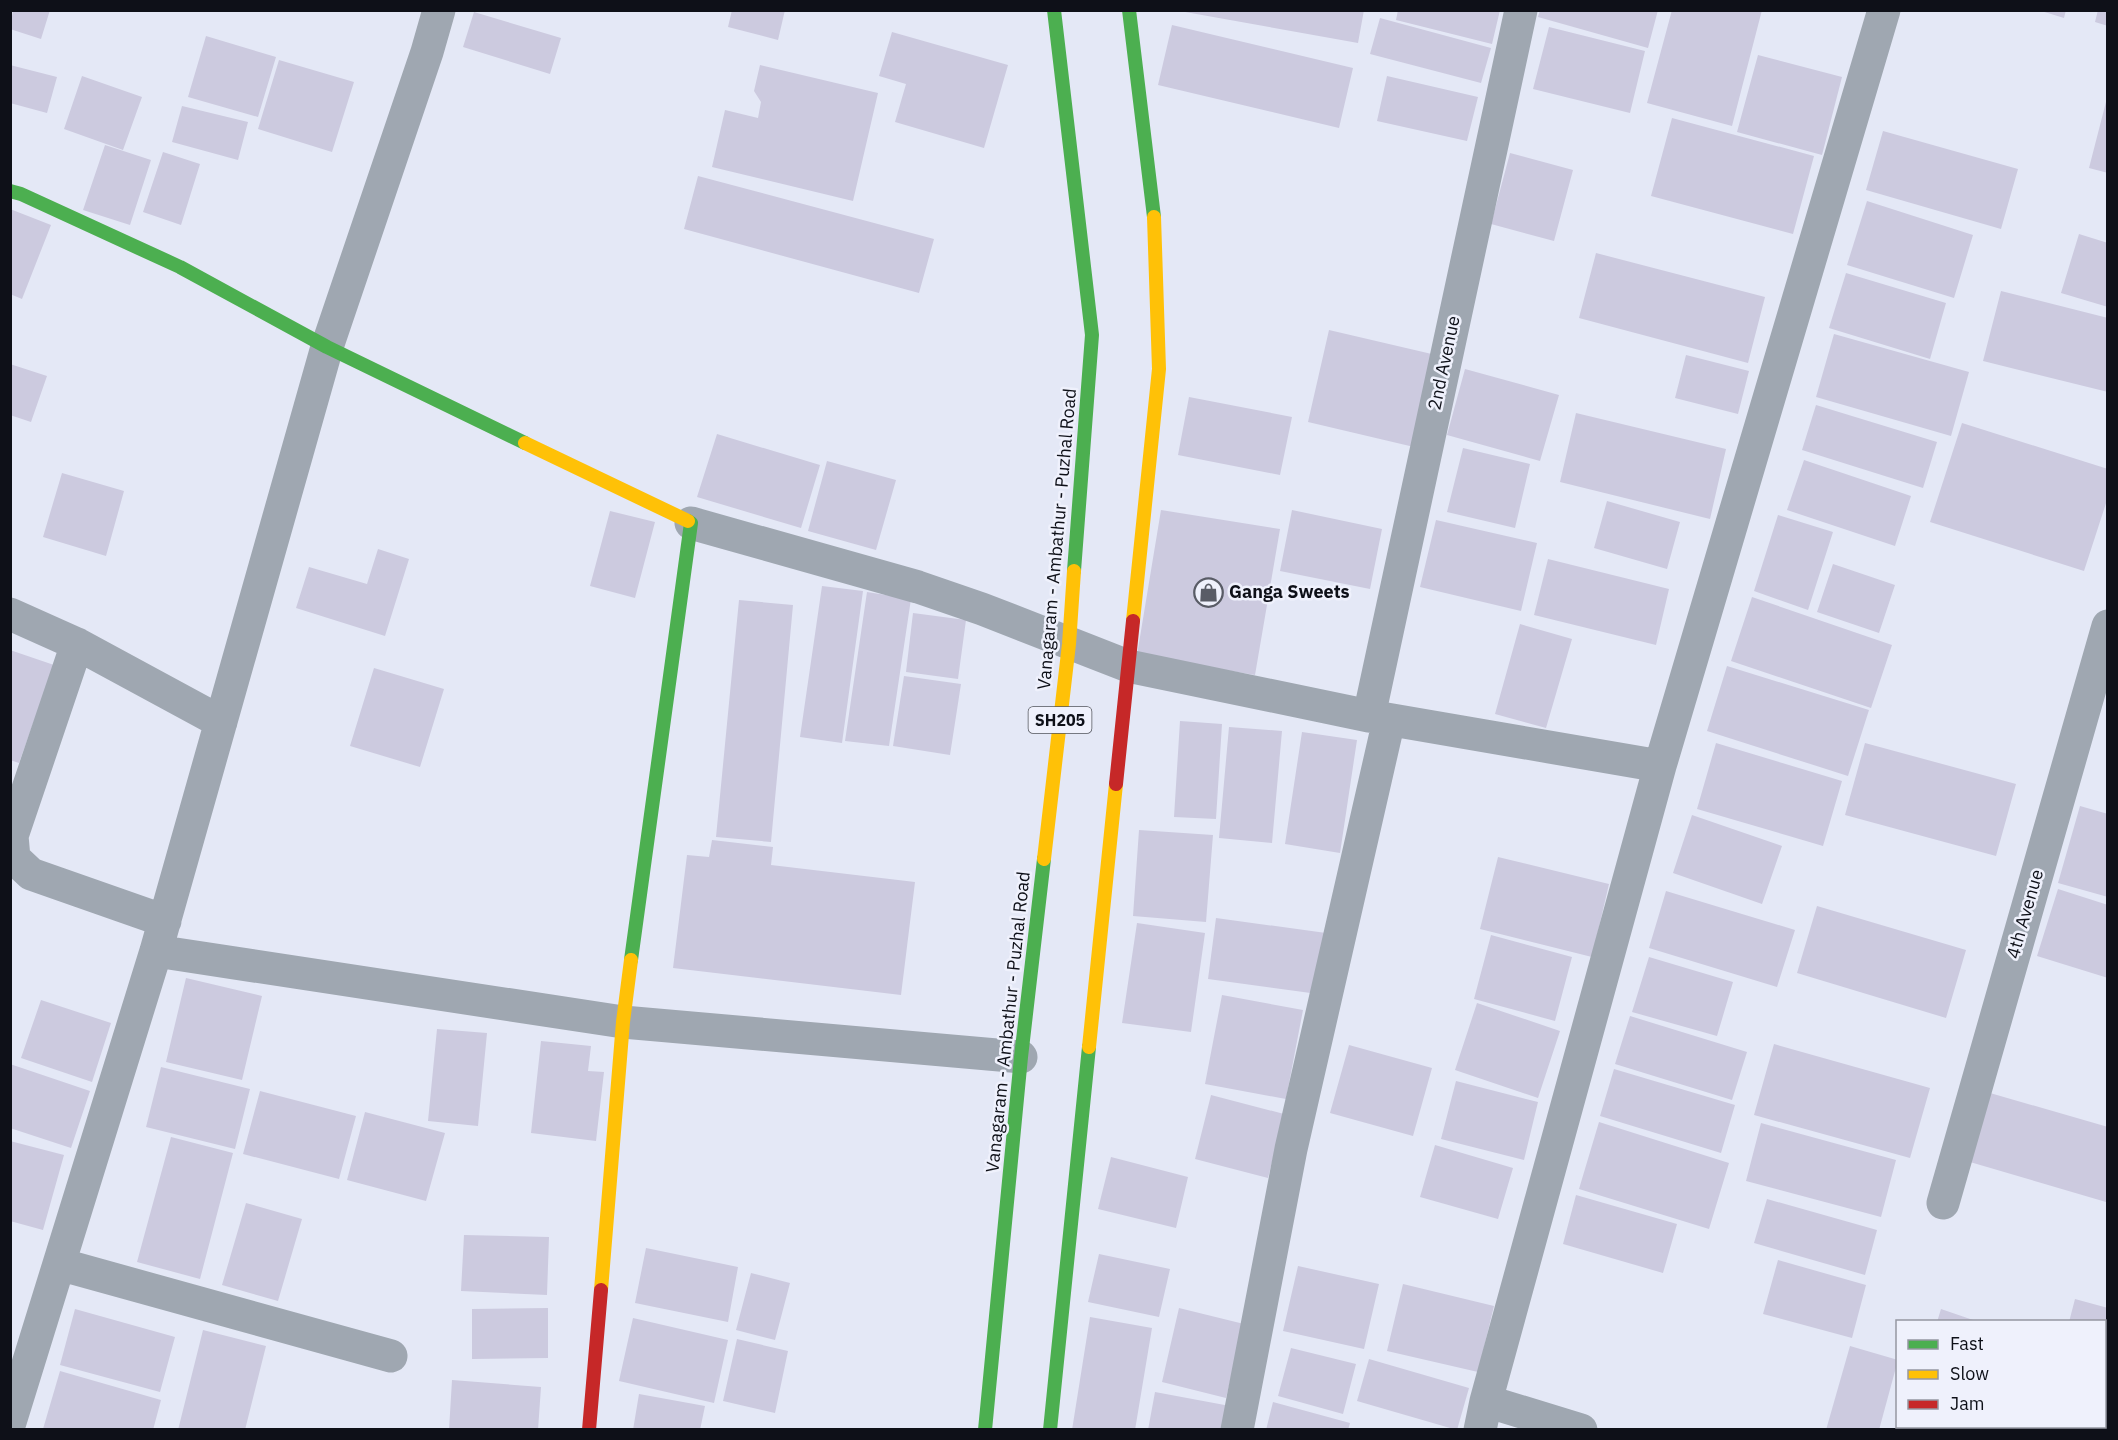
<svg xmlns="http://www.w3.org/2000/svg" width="2118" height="1440" font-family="'IBM Plex Sans',sans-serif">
	<rect width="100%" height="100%" fill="#e4e8f6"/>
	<path fill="#cccadf" d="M13 10H50L41 39 10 29Z
		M732 10H785L778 40 728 27Z
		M1174 10H1364L1358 43Z
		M1398 10H1500L1492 44 1396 20Z
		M1540 10H1658L1648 48 1538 17Z
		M1672 10H1762L1732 126 1647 103Z
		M2038 10H2066L2064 18Z
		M2098 10H2108V26L2095 22Z
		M474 12 561 38 550 74 463 47Z
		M1380 18 1491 48 1481 83 1370 54Z
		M1172 25 1353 68 1339 128 1158 85Z
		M1549 27 1645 51 1630 113 1533 89Z
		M892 32 1008 65 984 148 895 122 906 84 879 76Z
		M206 36 276 57 258 117 188 97Z
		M1758 55 1842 77 1822 155 1737 132Z
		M279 60 354 82 332 152 258 129Z
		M10 65 57 77 47 113 10 103Z
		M760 65 878 93 853 201 712 167 725 110 758 118 761 102 754 91Z
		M82 76 142 97 123 150 64 129Z
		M1387 76 1478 97 1467 141 1377 121Z
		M2107 98H2108V173L2089 168Z
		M182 106 248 122 238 160 172 142Z
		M1672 118 1814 156 1793 234 1651 196Z
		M1883 131 2018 169 2001 229 1866 190Z
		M105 145 151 160 130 225 83 210Z
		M163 152 200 164 181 225 143 212Z
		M1510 153 1573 170 1554 241 1491 224Z
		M698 176 934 239 919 293 684 229Z
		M1867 201 1973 235 1954 298 1847 265Z
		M10 209 51 225 22 299 10 294Z
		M2079 234 2108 243V307L2061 293Z
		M1596 253 1765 297 1748 363 1579 318Z
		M1846 273 1946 303 1930 359 1829 328Z
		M2001 291 2108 318V392L1983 361Z
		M1329 330 1436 355 1414 447 1308 422Z
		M1834 334 1969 372 1951 436 1816 397Z
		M1686 355 1749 371 1738 414 1675 398Z
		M10 364 47 376 31 422 10 415Z
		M1465 369 1559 395 1540 461 1447 435Z
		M1189 397 1292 417 1280 475 1178 455Z
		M1816 405 1937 442 1923 488 1802 450Z
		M1576 413 1726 449 1710 519 1560 482Z
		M1962 423 2108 469V497L2084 571 1930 522Z
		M717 434 820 465 801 528 697 497Z
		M1463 448 1530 464 1515 528 1447 512Z
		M1804 460 1911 496 1895 546 1787 510Z
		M827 461 896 480 876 550 808 531Z
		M62 473 124 491 106 556 43 537Z
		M1607 501 1680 522 1667 569 1594 548Z
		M1161 510 1280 529 1255 675 1137 655Z
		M1292 510 1382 529 1370 589 1280 571Z
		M610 511 655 522 635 598 590 586Z
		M1778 515 1833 532 1808 610 1754 591Z
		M1436 520 1537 543 1521 611 1420 587Z
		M378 549 409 559 385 636 296 608 309 567 367 584Z
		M1548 559 1669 589 1656 645 1534 615Z
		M1833 564 1895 585 1879 633 1817 612Z
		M822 586 863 591 842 743 800 737Z
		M867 592 911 599 889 746 845 741Z
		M1752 597 1892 645 1871 708 1731 661Z
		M739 600 793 605 771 842 716 837Z
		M913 613 966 620 958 679 906 672Z
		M1520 624 1572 639 1546 728 1495 714Z
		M10 650 54 665 19 763 10 760Z
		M1727 666 1869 710 1848 776 1707 731Z
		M374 668 444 689 420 767 350 746Z
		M904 676 961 684 950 755 893 746Z
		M1180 721 1222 724 1216 819 1174 817Z
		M1229 727 1282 731 1272 843 1219 838Z
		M1302 732 1357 740 1340 853 1285 844Z
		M1716 743 1842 781 1823 846 1697 809Z
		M1865 743 2016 784 1996 856 1845 815Z
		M2080 806 2108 814V897L2058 883Z
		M1692 815 1782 846 1762 904 1673 873Z
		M1139 830 1213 835 1206 922 1133 916Z
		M712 840 773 847 771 865 915 882 901 995 673 968 687 855 709 857Z
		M1498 857 1609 884 1592 957 1480 929Z
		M2058 889 2108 905V978L2037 956Z
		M1666 891 1795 930 1777 987 1649 948Z
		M1817 906 1966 950 1946 1018 1797 973Z
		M1216 918 1326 933 1318 994 1208 979Z
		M1137 923 1205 933 1191 1032 1122 1023Z
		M1491 935 1572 957 1555 1021 1474 999Z
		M1649 957 1733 982 1717 1036 1632 1012Z
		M186 978 262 996 242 1080 166 1062Z
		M1222 995 1303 1010 1286 1099 1205 1084Z
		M41 1000 111 1023 92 1082 21 1058Z
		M1477 1003 1560 1031 1538 1098 1455 1070Z
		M1630 1016 1747 1052 1732 1100 1615 1064Z
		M437 1029 487 1033 478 1126 428 1121Z
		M541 1041 591 1046 588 1071 604 1072 596 1141 531 1133Z
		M1774 1044 1930 1088 1910 1158 1754 1115Z
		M1349 1045 1432 1068 1413 1136 1330 1113Z
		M10 1064 90 1091 71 1148 10 1128Z
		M161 1067 250 1089 235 1149 146 1127Z
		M1614 1069 1735 1105 1721 1153 1600 1116Z
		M1456 1081 1538 1102 1524 1160 1441 1139Z
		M260 1091 356 1116 339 1179 243 1154Z
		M1990 1093 2108 1127V1196L2106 1202 1970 1162Z
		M1211 1095 1284 1114 1268 1178 1195 1159Z
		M365 1112 445 1133 426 1201 347 1180Z
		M1599 1122 1729 1163 1709 1229 1579 1189Z
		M1761 1123 1896 1160 1881 1217 1746 1181Z
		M171 1137 233 1153 200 1279 137 1262Z
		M10 1141 64 1155 43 1230 10 1221Z
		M1435 1145 1513 1168 1498 1219 1420 1197Z
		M1111 1157 1188 1177 1176 1228 1098 1209Z
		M1576 1195 1677 1224 1663 1273 1563 1244Z
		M1767 1199 1877 1230 1865 1275 1754 1243Z
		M246 1203 302 1219 278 1301 222 1285Z
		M464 1235 549 1237 547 1295 461 1291Z
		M646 1248 738 1267 728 1322 635 1303Z
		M1099 1254 1170 1269 1159 1317 1088 1302Z
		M1778 1260 1866 1285 1852 1338 1763 1314Z
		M1298 1266 1379 1284 1364 1349 1283 1331Z
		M751 1273 790 1283 775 1340 736 1330Z
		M1403 1284 1494 1306 1478 1372 1387 1351Z
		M2075 1299 2108 1308V1395L2104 1394V1322H2069Z
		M548 1308V1358L472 1359V1309Z
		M1179 1308 1244 1324 1226 1398 1162 1382Z
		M75 1309 175 1337 160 1392 60 1365Z
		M1941 1309 1976 1321V1322H1937Z
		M1090 1317 1152 1328 1135 1430H1072Z
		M633 1318 728 1340 714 1403 619 1381Z
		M203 1330 266 1346 245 1430H178Z
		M737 1339 788 1351 775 1413 723 1401Z
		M1850 1346 1898 1360 1879 1430H1826Z
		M1291 1348 1356 1364 1343 1414 1278 1396Z
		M1369 1359 1469 1388 1457 1430 1357 1401Z
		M60 1371 161 1400 153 1430 43 1429Z
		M452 1380 541 1387 538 1430H449Z
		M1155 1392 1230 1406 1225 1430H1148Z
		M639 1394 705 1406 700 1430H633Z
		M1273 1402 1350 1423 1348 1430H1266Z"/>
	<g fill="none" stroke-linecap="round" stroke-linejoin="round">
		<path stroke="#9fa7b1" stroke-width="33" d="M691 523 918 587 982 609 1128 666 1369 716 1660 766
			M10 614 77 644 221 722
			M77 644 12 836 14 858 31 874 165 921
			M1369 716 1521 10
			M156 951 623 1022 1021 1057
			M1943 1203 2108 626
			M59 1264 391 1356
			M1486 1401 1581 1430
			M10 1422 156 951 327 347 427 52 439 10
			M1237 1430 1291 1149 1389 720
			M1480 1430 1486 1401 1660 766 1884 10"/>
		<path stroke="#4caf50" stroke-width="14" d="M1054 10 1092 335 1074 571
			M1129 10 1154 217
			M10 191 21 194 180 267 327 347 525 443
			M631 960 691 523 688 521
			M985 1430 1021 1057 1044 859
			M1050 1430 1089 1047"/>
		<path stroke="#ffc107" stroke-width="14" d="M525 443 688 521
			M1133 621 1159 369 1154 217
			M1044 859 1069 644 1074 571
			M1089 1047 1116 784
			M601 1290 623 1022 631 960"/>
		<path stroke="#c62828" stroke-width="14" d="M1116 784 1133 621
			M589 1430 601 1290"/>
	</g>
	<defs>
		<symbol id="shop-ring" viewBox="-11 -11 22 22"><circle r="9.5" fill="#eff1fc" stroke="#595c66" stroke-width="1.5"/><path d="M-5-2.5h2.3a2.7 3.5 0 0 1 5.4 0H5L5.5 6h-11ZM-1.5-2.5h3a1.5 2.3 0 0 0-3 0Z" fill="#595c66"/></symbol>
	</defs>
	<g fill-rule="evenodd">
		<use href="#shop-ring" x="1192" y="576" width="33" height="33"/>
	</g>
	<g text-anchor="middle" stroke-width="5" stroke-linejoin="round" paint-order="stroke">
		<rect fill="#eff1fc" stroke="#52545c" stroke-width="1.5" x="1028.5" y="707" width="63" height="26" rx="4.5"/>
		<g font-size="16" font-weight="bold" fill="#0e1018">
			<text x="1060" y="726">SH205</text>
		</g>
		<g font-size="18" fill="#0e1018" stroke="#eff1fc">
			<text transform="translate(1444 363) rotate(-78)" y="6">2nd Avenue</text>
			<text transform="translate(1057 539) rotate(-85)" y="6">Vanagaram - Ambathur - Puzhal Road</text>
			<text transform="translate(2025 914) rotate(-74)" y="6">4th Avenue</text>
			<text transform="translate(1008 1022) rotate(-84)" y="6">Vanagaram - Ambathur - Puzhal Road</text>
		</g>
		<g font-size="18" font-weight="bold" fill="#0e1018" stroke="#eff1fc" text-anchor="start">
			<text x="1229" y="598">Ganga Sweets</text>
		</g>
	</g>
	<rect width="2118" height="1440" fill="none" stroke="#0e1018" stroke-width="24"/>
	<rect x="1896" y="1320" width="210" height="108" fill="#eff1fc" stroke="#9597a1" stroke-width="1.5"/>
	<rect x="1908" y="1340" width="30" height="9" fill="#4caf50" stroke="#9597a1" stroke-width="1.5"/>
	<text x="1950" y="1350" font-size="18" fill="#0e1018">Fast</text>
	<rect x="1908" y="1370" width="30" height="9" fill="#ffc107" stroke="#9597a1" stroke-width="1.5"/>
	<text x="1950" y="1380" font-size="18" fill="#0e1018">Slow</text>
	<rect x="1908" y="1400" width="30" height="9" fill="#c62828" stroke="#9597a1" stroke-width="1.5"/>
	<text x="1950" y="1410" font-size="18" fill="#0e1018">Jam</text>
</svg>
